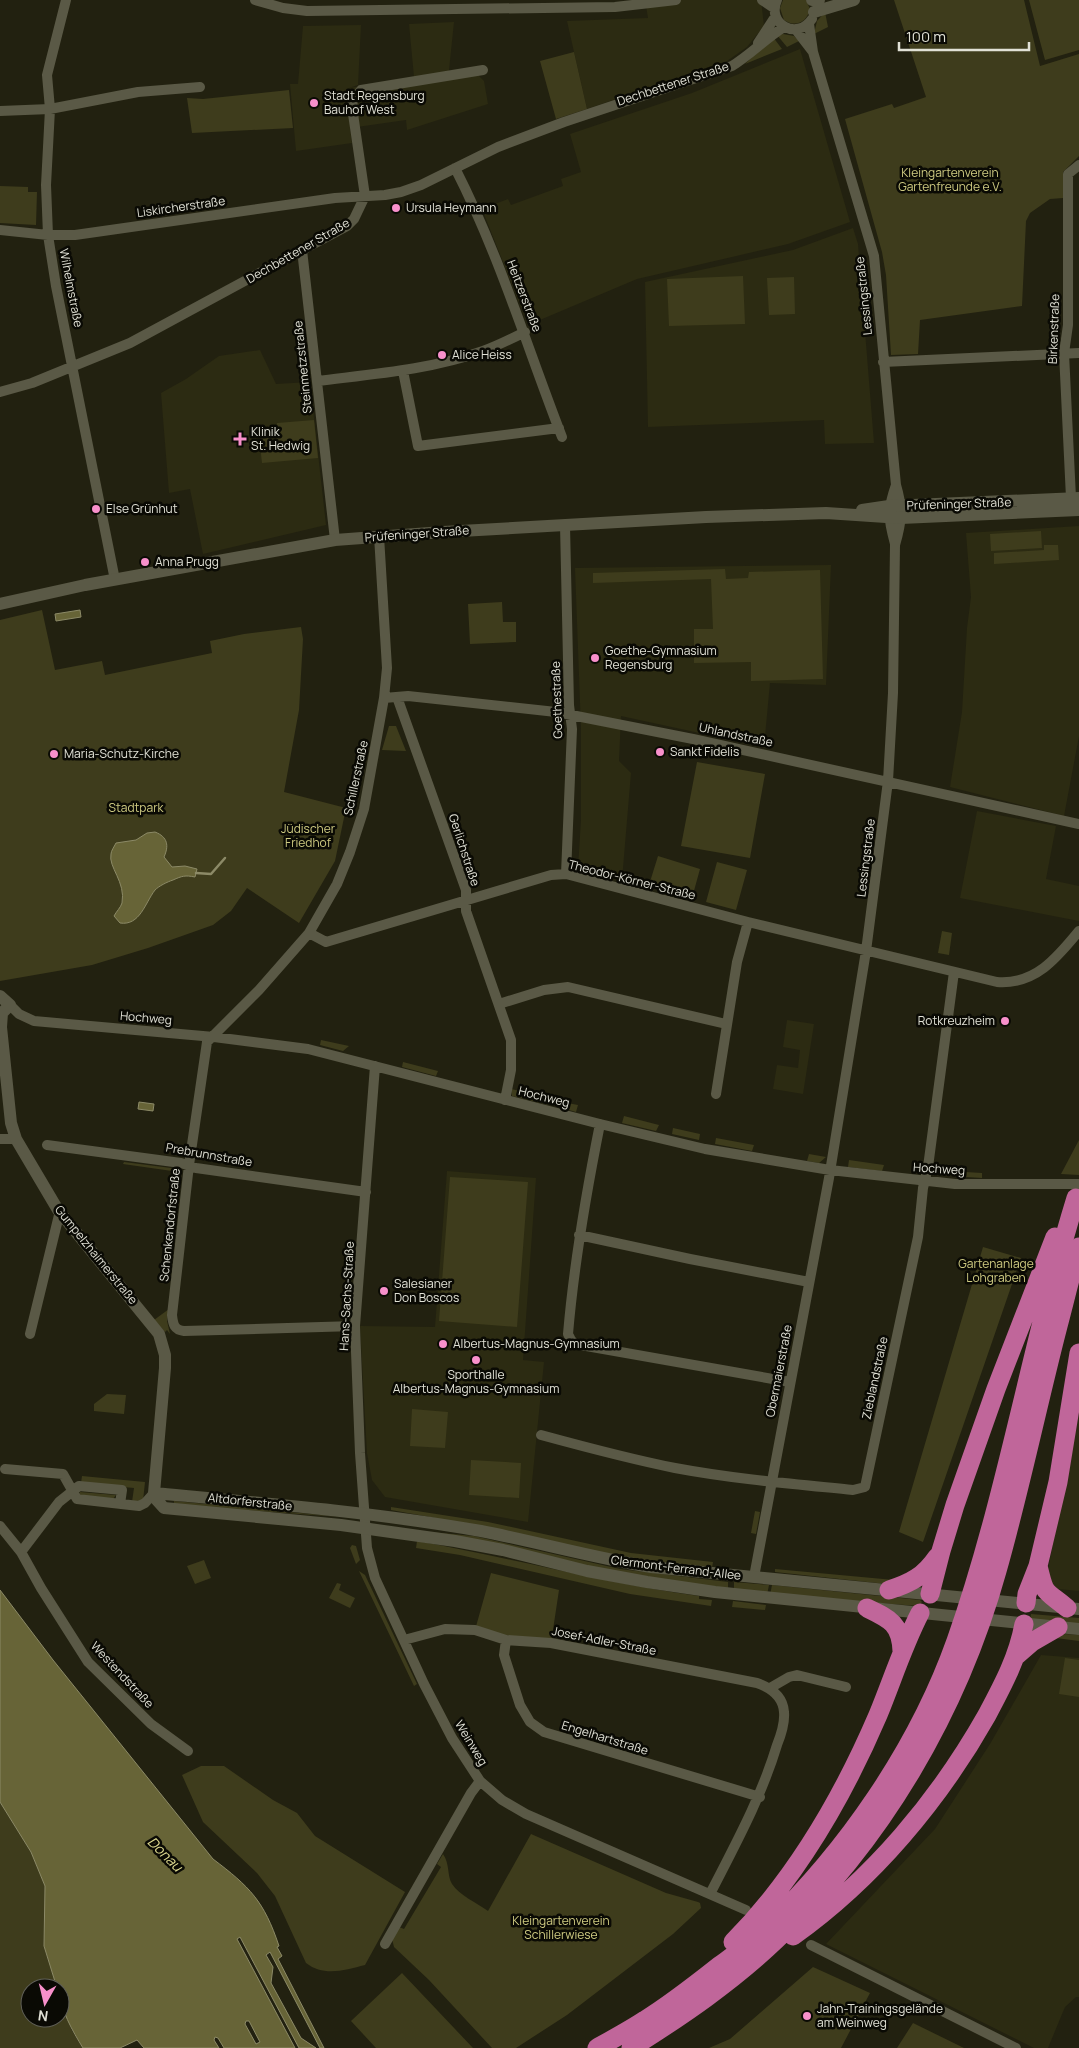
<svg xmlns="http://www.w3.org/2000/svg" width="1079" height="2048" font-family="Manrope,sans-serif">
	<rect width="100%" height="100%" fill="#222110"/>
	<path fill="#2c2b12" d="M645 0H761L764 26 747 47 727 61 587 109 567 21 648 18Z
		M454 22 448 80 478 75 484 81 488 104 407 130 406 120 350 128 352 143 296 151 290 84H298L303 26 361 25 358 85 349 88 414 77 409 24Z
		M800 49 850 222 788 244 637 279 528 325 482 209 508 199 511 205 563 186 561 179 581 172 570 134 692 93Z
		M853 228 858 244 874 443 825 444 824 420 648 427 645 282 793 250Z
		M260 350 276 384 310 382 326 525 203 554 190 489 169 493 161 393 186 379 219 356Z
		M1079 526V736L1064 816 950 787 962 712 967 628 971 597 966 533Z
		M831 565 826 685 770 683 764 747 621 716 619 761 631 773 622 880 578 868 581 820V729L575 568Z
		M977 811 1056 826 1046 879 1079 886V921L960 898Z
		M787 1020 814 1024 803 1094 773 1089 777 1065 798 1068 800 1050 783 1047Z
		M447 1171 536 1178 523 1360 544 1362 528 1522 385 1497 372 1480 367 1453 360 1326 435 1327Z
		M1079 1413V1591L1058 1589 1048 1581V1569Z
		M1041 1655 1079 1658V1997H1076L1065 2007 1048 2048H1034L826 1944 935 1829 990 1744Z"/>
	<path fill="#3e3c1c" d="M783 0H806L810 9C807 22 796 28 784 20L780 8Z
		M894 0H1024L1040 66 1079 54V156L1063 172V198L1050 199 1030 213 1026 221 1022 306 920 320 918 354 891 355 886 275 882 252 845 119 892 104 894 108 926 97Z
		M1029 0H1079V50L1045 60Z
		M825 12 828 27 814 34 817 21Z
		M783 34 794 36 799 41 787 47 777 35Z
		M773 37 782 49 745 64Z
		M574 52 587 109 556 119 540 61Z
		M289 90 293 128 192 133 187 98 203 99Z
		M0 186 28 187V192H37L36 225 0 223Z
		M743 276 745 324 669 326 667 279Z
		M794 277 795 314 769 315 767 278Z
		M314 420 318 458 262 463 259 436C268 435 278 434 277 423Z
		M1041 531 1042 548 991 551 990 534Z
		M1044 545H1058L1059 560 994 564V553L1044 550Z
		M725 569 726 579 748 578 749 572 820 570 823 679 751 681V662L694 663V629H713L711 579 593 583V573Z
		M502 602 503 622H516V642L470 644 468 604Z
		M42 610 55 670 102 661 105 675 212 653 210 641 244 634 301 627 303 639 299 710 284 792 346 808 335 861 299 923 247 888 231 911 213 925 148 948 92 965 0 981V620Z
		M389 726H396L406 751 382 750Z
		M697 762 765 774 750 858 681 846Z
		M658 856 700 869 692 898 649 885Z
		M717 862 747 870 736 910 706 902Z
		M942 931 952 933 949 955 938 953Z
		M321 1040 349 1046 343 1051 320 1045Z
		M403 1062 438 1071 436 1076 402 1067Z
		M511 1089 552 1098 549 1105 512 1096Z
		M562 1102 578 1105 576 1112 562 1108Z
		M624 1116 659 1125 656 1131 622 1123Z
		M673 1128 700 1134 699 1140 672 1134Z
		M716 1138 754 1145 752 1151 715 1144Z
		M1079 1140V1175L1061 1174Z
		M809 1154 826 1157 819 1163 807 1161Z
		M849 1160 884 1165 882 1171 848 1167Z
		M124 1162 179 1169V1172L123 1164Z
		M933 1170 982 1173V1178L937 1175Z
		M450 1177 528 1182 517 1327 439 1321Z
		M983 1247 1021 1258 923 1542 899 1532Z
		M169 1309 167 1321 170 1334 167 1330 165 1332 154 1320Z
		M107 1394 126 1395 124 1414 94 1411V1404Z
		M412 1409 448 1412 445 1448 410 1446Z
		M471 1460 521 1463 519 1498 469 1495Z
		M82 1476 145 1482 143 1501 132 1502 134 1488 81 1483Z
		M80 1492 116 1495 113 1499 79 1497Z
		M174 1501 341 1517 174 1505Z
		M391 1507 488 1522 631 1553 713 1562 712 1568 638 1562 430 1517 391 1510Z
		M755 1511 760 1512 756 1534 751 1533Z
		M419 1531 474 1536 620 1569 728 1582V1590L666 1582Z
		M417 1541C511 1558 604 1583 699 1596V1599L712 1600 711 1606 630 1594 460 1555 416 1548Z
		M352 1545 356 1546 360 1560 356 1564 350 1548Z
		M204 1560 211 1578 195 1584 187 1566Z
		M775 1569 894 1580 896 1585C855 1581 815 1576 775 1572Z
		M359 1571 365 1575 417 1684 414 1686Z
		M491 1573 559 1590 551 1643 475 1630Z
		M734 1582 769 1585 767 1595 734 1591Z
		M337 1583 341 1584 339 1590 355 1598 350 1608 329 1598Z
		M772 1585 920 1600 922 1602 919 1606 770 1595Z
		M733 1601 766 1605 765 1610 732 1607Z
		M1031 1614 1079 1618V1625L1030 1620Z
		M1065 1634 1079 1635V1641L1048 1637Z
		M1065 1658 1079 1660V1697L1059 1694Z
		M201 1766H224L273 1800 297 1813 315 1836 405 1892 365 1965C345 1970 324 1977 306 1963L275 1896 257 1873 203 1822 182 1775Z
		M0 1802 31 1852 45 1886 44 1946 57 1988H30V2018H60V1997L71 2029 83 2048H0Z
		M531 1834 666 1893 698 1902 700 1903 701 1908 673 1934 567 2015 516 2048H492L429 1980 394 1947 392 1939 399 1927 404 1929 441 1867 437 1864 443 1854C450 1864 447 1876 452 1884 459 1895 477 1903 488 1911Z
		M813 1967 870 1993 841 2048H709L730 2039Z
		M402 1973 473 2048H376L351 2021Z
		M913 2023 964 2048H897Z"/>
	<path fill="#676437" stroke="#8c8a67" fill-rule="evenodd" d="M80 610 81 617 56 621 55 614Z
		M155 832C168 837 169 846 164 857L172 867 185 866 197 869 195 877C185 875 182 876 173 880 167 882 159 886 155 890 145 903 140 926 120 923L114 916C116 912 121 907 122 903 126 882 108 867 111 854 111 851 114 847 116 843L136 840 147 833Z
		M139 1102 154 1104 153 1111 138 1109Z
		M0 1590 53 1660 213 1859C250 1887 264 1901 279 1946L277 1947 282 1956 278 1959 324 2048H320L270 1952 266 1955 273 1967 271 1983 301 2038 316 2048H299L240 1937 237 1939 295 2048H224L218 2038 215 2037 214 2040 219 2048H144L137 2040 120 2048H83C72 2030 60 2010 60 1988H57L44 1946 45 1886 31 1852 0 1802ZM246 2021H249L260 2042 256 2044 245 2024Z"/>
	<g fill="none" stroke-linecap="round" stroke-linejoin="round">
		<path stroke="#8c8a67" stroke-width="2.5" d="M196 873 211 874 225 858"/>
		<path stroke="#5a5946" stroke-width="10" d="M66 0 47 75 50 109 46 185 48 235 56 286 115 580
			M255 0 283 8 307 11 615 7 676 0
			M762 0 774 8
			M777 0C766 24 797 41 812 19
			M796 30 813 52
			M758 43 775 17
			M0 111 50 109 138 92 200 87
			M455 168C499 254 527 347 562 437
			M365 196 352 107 353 100 361 90 483 70
			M0 230 48 235H75L335 198 385 195 401 192 421 185 498 147 564 122 732 66C750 55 765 39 784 27
			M302 250 335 540
			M883 362 1079 353
			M403 371 418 446 559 428
			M317 381C373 374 429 370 483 351 497 346 511 339 525 332
			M0 392 32 383 130 343 302 250 347 226 354 219 365 196
			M1071 498 1064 353 1068 325V174L1079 165
			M565 525 569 705 572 729 566 874
			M895 544C888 518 887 511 896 485
			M397 697 466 890V911L511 1040V1070L505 1100
			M384 698 408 696 556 712 693 739 1079 824
			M309 933 326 942 551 875 566 874 748 922 997 982C1035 985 1057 958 1079 931
			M499 1004 544 990 568 987 726 1024
			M10 1005 19 1014 34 1021 214 1037 308 1049 600 1124 705 1149 830 1170 955 1184H1079
			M375 1066 355 1326 360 1453 367 1548 375 1578 424 1684 452 1738 480 1781 502 1800 526 1814 746 1910
			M716 1094 737 962 748 922
			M600 1124C586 1194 574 1263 568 1334L571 1340 575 1344 790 1382
			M0 1139H16
			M47 1145 181 1163 196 1168 366 1192
			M579 1235 690 1259 809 1282
			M355 1326 184 1331C174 1330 173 1324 172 1315L189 1165 207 1042 259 990 309 933 337 884 350 852 364 809 384 698 387 668 379 536
			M30 1334 60 1211
			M541 1435C585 1447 630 1459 675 1468 734 1479 794 1484 853 1490L865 1487 918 1237 923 1188 928 1167 954 972
			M5 1469 63 1474 77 1499 139 1506 145 1503 154 1493
			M0 1526 21 1552 41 1588 88 1662 151 1724 188 1751
			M21 1552 59 1502 79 1486 122 1490 120 1504
			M754 1577 829 1178 866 951 888 781 893 693 895 545C902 521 903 509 896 485L874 256 813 52 809 24
			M404 1640 445 1629 475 1630 506 1640 551 1643 757 1683C771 1688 783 1696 784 1712 785 1723 781 1735 777 1745 761 1798 735 1845 710 1894
			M506 1640 504 1655 520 1705 530 1722 544 1732 760 1797
			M770 1688 789 1677 797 1675 846 1687
			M385 1944 471 1793 480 1781
			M811 1945 1016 2048"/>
		<path stroke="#5a5946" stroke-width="12" d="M812 0H819
			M814 12 854 0
			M862 510 889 506 1079 498
			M0 604 85 585 335 540 443 532 706 517 826 513 901 518 1079 510
			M0 996 10 1005 2 1013 1 1027 11 1123 16 1139 58 1210 159 1334 165 1355V1368L154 1493 155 1498 164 1508 341 1525 455 1541 503 1550 587 1571 647 1582 715 1592 1079 1629
			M154 1493C263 1503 373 1512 481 1531 538 1542 594 1558 651 1567L1079 1609"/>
		<path stroke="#c0669a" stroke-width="19" d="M1038 1566C1045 1596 1044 1589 1067 1608
			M889 1590C911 1583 924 1576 937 1557
			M930 1594 941 1551 955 1505 996 1389 1055 1237
			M1026 1603 1027 1594 1038 1566 1058 1482 1079 1353
			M867 1608C890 1619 901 1624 902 1651
			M1017 1655 1032 1642 1058 1627
			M793 1936C873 1879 939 1800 987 1715 1003 1685 1018 1657 1024 1624
			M733 1942C797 1877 842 1799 878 1715 892 1681 903 1646 920 1613
			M597 2048C613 2039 630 2030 645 2020 671 2004 695 1985 719 1966 734 1955 750 1944 763 1931 846 1853 918 1748 956 1641 1007 1496 1031 1344 1076 1198
			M631 2048C682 2016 732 1982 776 1940 882 1841 958 1711 997 1571 1020 1490 1037 1407 1058 1326 1065 1300 1071 1273 1079 1247"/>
	</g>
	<g fill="#f890cb" stroke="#0a0a04" stroke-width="2">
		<circle cx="314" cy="103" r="5"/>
		<circle cx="396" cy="208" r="5"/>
		<circle cx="442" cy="355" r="5"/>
		<path d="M237.5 431.5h5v5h5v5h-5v5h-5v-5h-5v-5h5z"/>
		<circle cx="96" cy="509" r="5"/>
		<circle cx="145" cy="562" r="5"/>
		<circle cx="595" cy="658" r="5"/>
		<circle cx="660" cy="752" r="5"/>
		<circle cx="54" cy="754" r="5"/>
		<circle cx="1005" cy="1021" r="5"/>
		<circle cx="384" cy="1291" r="5"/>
		<circle cx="443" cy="1344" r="5"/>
		<circle cx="476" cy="1360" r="5"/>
		<circle cx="807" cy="2016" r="5"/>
	</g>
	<g text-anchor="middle" stroke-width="5" stroke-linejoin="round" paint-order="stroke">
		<g font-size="12" fill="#e1e1d6" stroke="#0a0a04">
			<text transform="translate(673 84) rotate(-18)" y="4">Dechbettener Straße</text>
			<text transform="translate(181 207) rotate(-8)" y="4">Liskircherstraße</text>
			<text transform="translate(298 251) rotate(-30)" y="4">Dechbettener Straße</text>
			<text transform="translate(71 288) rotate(79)" y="4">Wilhelmstraße</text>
			<text transform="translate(524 296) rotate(69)" y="4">Heitzerstraße</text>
			<text transform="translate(864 296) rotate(-96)" y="4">Lessingstraße</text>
			<text transform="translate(1054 329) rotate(-88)" y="4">Birkenstraße</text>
			<text transform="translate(303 367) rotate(-96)" y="4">Steinmetzstraße</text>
			<text transform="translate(959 504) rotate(-2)" y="4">Prüfeninger Straße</text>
			<text transform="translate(417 534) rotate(-4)" y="4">Prüfeninger Straße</text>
			<text transform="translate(557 700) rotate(-92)" y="4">Goethestraße</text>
			<text transform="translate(736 735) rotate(12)" y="4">Uhlandstraße</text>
			<text transform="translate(356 778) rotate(-78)" y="4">Schillerstraße</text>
			<text transform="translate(464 850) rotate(72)" y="4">Gerlichstraße</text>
			<text transform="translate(866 858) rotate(-83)" y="4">Lessingstraße</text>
			<text transform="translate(632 880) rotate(14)" y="4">Theodor-Körner-Straße</text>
			<text transform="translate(146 1018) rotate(5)" y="4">Hochweg</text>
			<text transform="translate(544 1097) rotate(14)" y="4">Hochweg</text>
			<text transform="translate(209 1155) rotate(10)" y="4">Prebrunnstraße</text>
			<text transform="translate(939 1169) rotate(4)" y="4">Hochweg</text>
			<text transform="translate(170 1225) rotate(-84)" y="4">Schenkendorfstraße</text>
			<text transform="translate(96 1255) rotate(51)" y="4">Gumpelzhaimerstraße</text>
			<text transform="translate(347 1296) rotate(-87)" y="4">Hans-Sachs-Straße</text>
			<text transform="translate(779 1371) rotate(-79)" y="4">Obermaierstraße</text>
			<text transform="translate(875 1378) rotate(-78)" y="4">Zieblandstraße</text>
			<text transform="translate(250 1502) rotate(6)" y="4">Altdorferstraße</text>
			<text transform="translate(676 1568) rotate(7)" y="4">Clermont-Ferrand-Allee</text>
			<text transform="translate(604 1641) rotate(11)" y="4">Josef-Adler-Straße</text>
			<text transform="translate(122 1675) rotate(47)" y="4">Westendstraße</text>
			<text transform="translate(605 1738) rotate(17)" y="4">Engelhartstraße</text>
			<text transform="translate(471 1743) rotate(59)" y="4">Weinweg</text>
		</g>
		<g font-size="12" fill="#e1e1d6" stroke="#0a0a04" text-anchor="start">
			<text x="324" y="100">Stadt Regensburg<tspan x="324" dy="14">Bauhof West</tspan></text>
			<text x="406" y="212">Ursula Heymann</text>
			<text x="452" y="359">Alice Heiss</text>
			<text x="251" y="436">Klinik<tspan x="251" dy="14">St. Hedwig</tspan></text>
			<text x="106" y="513">Else Grünhut</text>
			<text x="155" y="566">Anna Prugg</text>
			<text x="605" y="655">Goethe-Gymnasium<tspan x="605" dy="14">Regensburg</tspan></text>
			<text x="670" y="756">Sankt Fidelis</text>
			<text x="64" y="758">Maria-Schutz-Kirche</text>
			<text x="995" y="1025" text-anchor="end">Rotkreuzheim</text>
			<text x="394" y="1288">Salesianer<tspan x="394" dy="14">Don Boscos</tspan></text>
			<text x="453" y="1348">Albertus-Magnus-Gymnasium</text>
			<text x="476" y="1379" text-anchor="middle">Sporthalle<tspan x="476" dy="14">Albertus-Magnus-Gymnasium</tspan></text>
			<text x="817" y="2013">Jahn-Trainingsgelände<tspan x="817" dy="14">am Weinweg</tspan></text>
		</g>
		<g font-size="12" fill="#cfcb82" stroke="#0a0a04">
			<text x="950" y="177">Kleingartenverein<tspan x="950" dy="14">Gartenfreunde e.V.</tspan></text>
			<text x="136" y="812">Stadtpark</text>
			<text x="308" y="833">Jüdischer<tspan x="308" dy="14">Friedhof</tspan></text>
			<text x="996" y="1268">Gartenanlage<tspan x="996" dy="14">Lohgraben</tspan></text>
			<text x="561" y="1925">Kleingartenverein<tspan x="561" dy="14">Schillerwiese</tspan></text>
		</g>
		<g font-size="14" font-style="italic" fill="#ddd98f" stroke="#0a0a04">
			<text transform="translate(165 1854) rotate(45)" y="5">Donau</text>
		</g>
	</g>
	<g transform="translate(45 2003) rotate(188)"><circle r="24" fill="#0a0a04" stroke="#606058"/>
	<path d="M0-4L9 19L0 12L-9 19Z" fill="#f890cb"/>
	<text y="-8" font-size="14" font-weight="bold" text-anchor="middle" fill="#e1e1d6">N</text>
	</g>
	<path d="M899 42v8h130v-8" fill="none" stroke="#e1e1d6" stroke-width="2.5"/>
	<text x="906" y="42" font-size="15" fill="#e1e1d6" stroke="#0a0a04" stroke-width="4" paint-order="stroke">100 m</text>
</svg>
